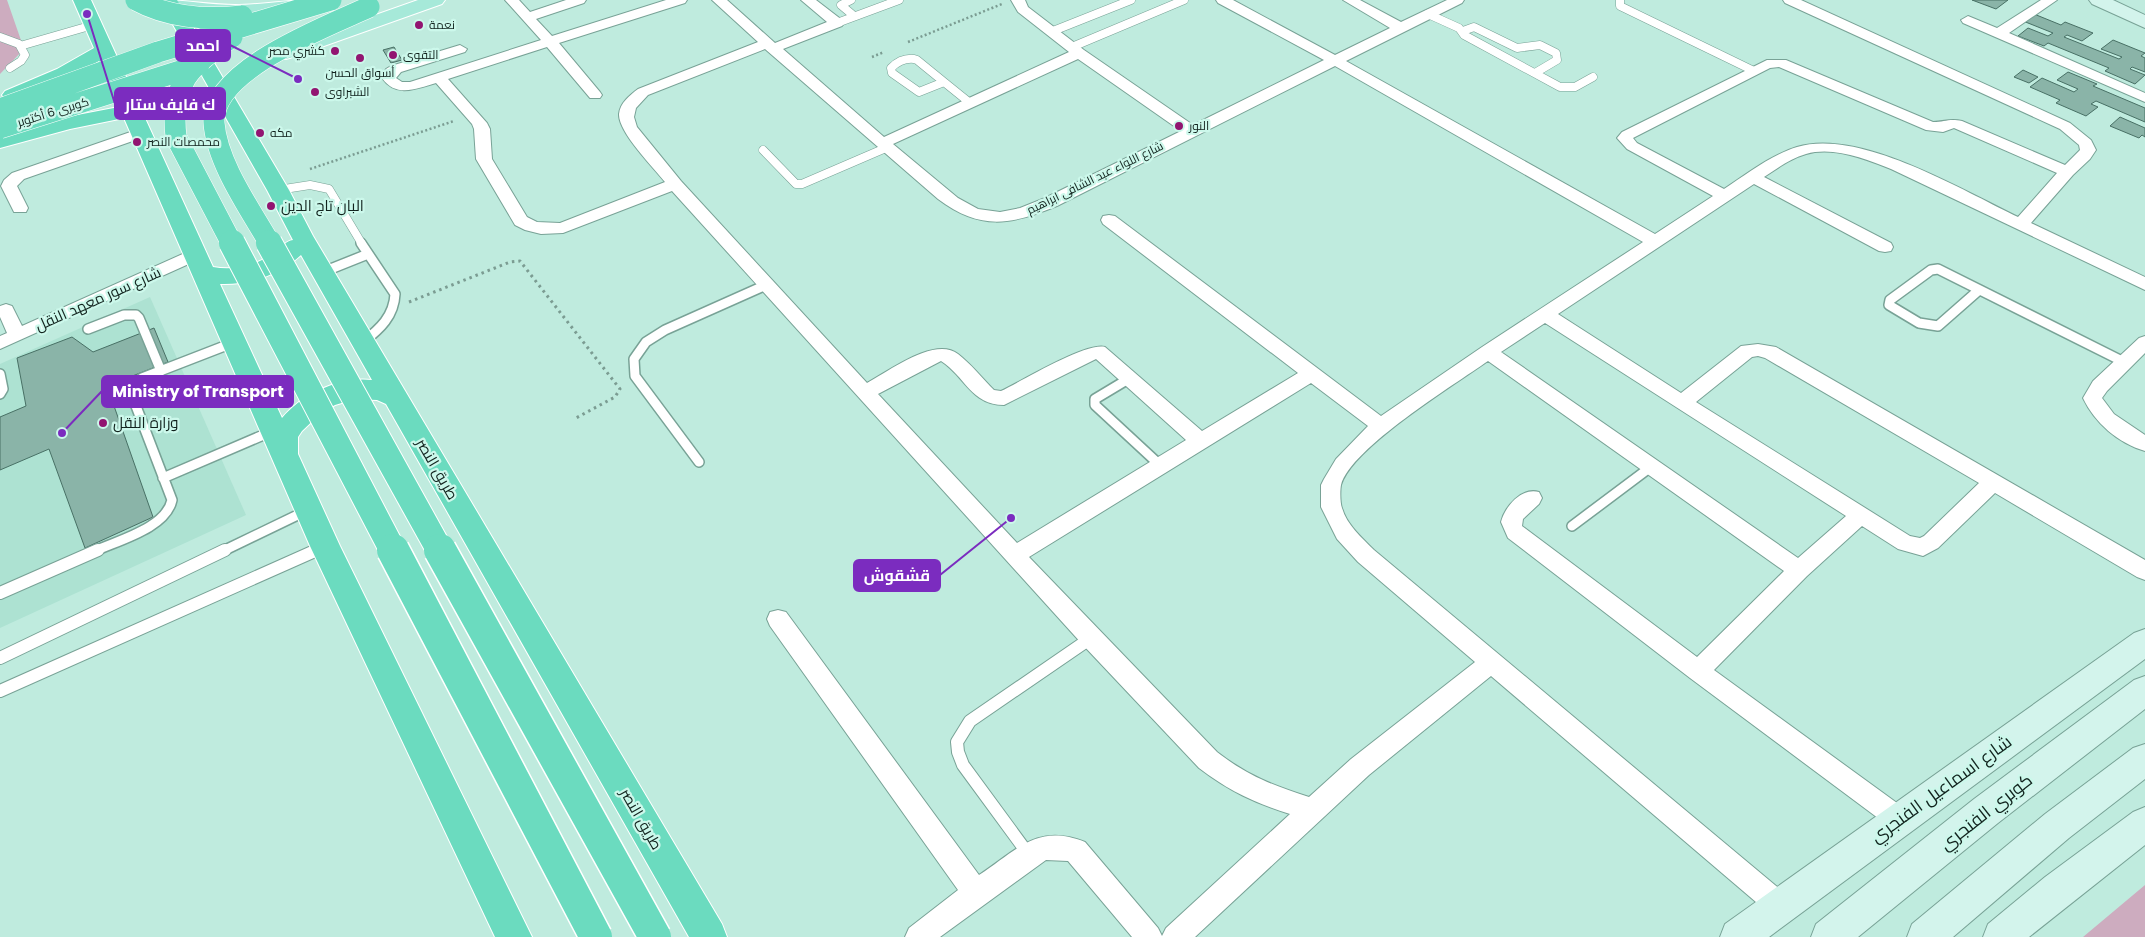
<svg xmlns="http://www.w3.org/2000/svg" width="2145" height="937" font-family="Poppins,Cairo,sans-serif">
	<rect width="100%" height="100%" fill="#bfebde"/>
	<path fill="#ade2d2" d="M150 297 246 515 0 628V364Z"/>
	<path fill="#cdacbf" d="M0 0H7L24 49 0 74Z
		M2145 885V937H2083Z"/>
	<path fill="#8ab4a8" stroke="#487065" d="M1972 0H2008L1996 9Z
		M2034 14 2061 25 2065 22 2093 33 2082 41 2067 35 2064 37 2119 59 2122 57 2101 49 2113 40 2145 53 2141 56 2145 58V72L2132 67 2130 69 2145 75 2135 84 2105 71 2109 68 2048 43 2044 46 2018 36 2028 28 2048 36 2053 33 2023 21Z
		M394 47 402 60 391 63 383 50Z
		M2023 70 2038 77 2029 83 2014 77Z
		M2068 72 2097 84 2093 86 2145 108V122L2096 101 2091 104 2098 107 2086 116 2056 103 2060 100 2030 87 2042 78 2074 92 2078 89 2057 80Z
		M2120 117 2145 128V137L2142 135 2139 138 2110 126Z
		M154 328 168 362 107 386 153 517 85 548 49 449 0 470V417L26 406 17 358 72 337 93 352Z"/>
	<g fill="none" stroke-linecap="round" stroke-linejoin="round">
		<defs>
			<path id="lane-far2" d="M851 0 841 5 854 16
				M1620 0V6L1754 71
				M1428 14 1459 28 1464 35 1560 87H1575L1593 77
				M837 23 899 0
				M1053 31 1131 0
				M1463 31 1474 27 1517 48 1540 45 1556 53 1557 60 1535 73
				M0 37 19 44 25 55 21 61 10 68
				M20 46 93 25
				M1072 47 1184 0
				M914 59 917 60 944 82 919 92 892 73 891 68C897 62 905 58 914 59Z
				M944 82 970 103
				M763 150 796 184H802L888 147
				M278 190 310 185 329 189 362 244"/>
			<path id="lane-far1" d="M361 243 395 294C394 316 380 329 363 342
				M323 272 368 254
				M1979 290 1938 326 1919 323 1889 305 1890 300 1931 270 1938 269 2126 363
				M88 329 124 315H136L139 318 161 371
				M0 374 3 389 0 394
				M1130 378 1095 399V405L1162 467
				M699 462 635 376 634 359 646 342 665 330 766 285
				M163 478 275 430
				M1572 526 1652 466
				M95 551C119 540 166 528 172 500L131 393 132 388 142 378 235 342
				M223 551 308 510
				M314 551 323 547"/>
			<path id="lane" d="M0 593 98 550
				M0 658 225 550
				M0 691 317 550
				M1029 855 963 765 958 752 957 742 970 721 1091 638"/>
			<path id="street" d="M505 0H519L530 12 566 0H586L584 3 536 19 552 36 666 0H687L685 3 559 43 600 92 602 95 600 98H590L547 47 448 79 487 123 490 129 492 159 527 217 537 222 560 223 665 182C654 168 618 132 619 114 620 103 630 95 638 89L758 42 712 0H727L775 43 827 22 801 0H816L842 20 844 23 842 26 783 49 884 137 1069 52 1018 12 1011 0H1025L1028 7 1084 50 1193 125 1324 60 1218 3 1216 0H1233L1335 55 1390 28 1343 0H1360L1401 22 1447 0H1464L1462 3 1346 61 1655 234 1713 196 1627 149 1617 138 1622 132 1767 60H1786L1933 122C1945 122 1949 118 1962 121L2065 165 2080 150 2079 145 2060 129 1785 3 1783 0H1801L2070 123 2091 140 2096 150 2090 159 2073 175 2031 223 2145 277V290L1891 169C1866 159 1833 146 1806 154 1791 158 1778 168 1764 177L1891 243 1893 247 1891 251 1885 252 1879 251 1754 184 1558 314 1681 393 1741 346 1758 344 1776 347 2145 560V580L2137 577 1995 493 1938 548 1923 556 1898 549 1862 526 1807 576 1714 670 1908 811 1911 819 1908 827 1899 831 1890 827 1690 678 1508 538 1501 522C1505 506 1522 487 1539 492L1542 498 1539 504 1523 519 1522 526 1697 657 1784 571 1488 361C1454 385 1351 448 1341 485 1340 490 1340 503 1342 508 1347 525 1361 537 1374 550L1788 896 1792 905 1788 914 1779 918 1770 914 1491 676 1369 775 1195 937H1132L1068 861 1046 860 940 937H905L909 928 958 890 770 626 767 619 770 612 778 610 786 612 979 875C1017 850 1037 823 1085 842L1158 928 1162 936 1166 928 1290 814C1255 803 1229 791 1199 768L1083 645 672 191 563 233 541 234 525 230 515 225 476 159 474 129 472 124 436 83C416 89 396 98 382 78L386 69 391 66 460 45 467 49 465 52 401 72 396 78 402 82H410L541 40ZM765 49 938 199C980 231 1011 225 1057 206L1335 66 1643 242 1482 347 1381 416 1115 216 1109 215 1103 216 1101 220 1103 224 1298 373 1202 431 1105 347C1086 342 1022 381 1001 391L994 390C982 378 971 364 958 354 935 336 889 371 867 383L681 181 637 127 634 117 636 108 648 95ZM1078 59 1181 131 1045 198 1020 208 1000 212 978 209 958 198 893 144ZM1779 67 1926 130 1943 132 1954 128 2057 173 2018 217C1962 190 1859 128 1797 147 1771 155 1747 174 1724 189L1637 143 1633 138 1770 68ZM1545 323 1846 516 1798 558 1501 352ZM1758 356 1765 358 1979 483 1924 536 1920 538 1910 536 1696 402 1752 357ZM1096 359 1186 440 1017 543 878 394 941 361C965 376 971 405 1004 405ZM1311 383 1368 426 1336 459 1324 479 1321 485V507L1337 539 1358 562 1475 662 1351 759 1309 797C1272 785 1248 776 1217 752L1029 557Z
				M2041 0H2057L2009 33 2145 93V102L1963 23 1961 20 1968 16 1997 28Z
				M142 128 147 130 150 133 147 136 24 179 17 186 28 208 26 212H14L1 186 4 180 12 173Z
				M196 248 202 250 204 254 202 258 0 349V336L7 333 0 317V306L6 304 12 306 22 326Z
				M2145 336V353L2107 391 2102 398 2114 414 2145 435V451C2118 443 2095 423 2083 398L2093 381 2139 338Z"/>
			<path id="secondary" d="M2089 0H2113L2145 15V28L2092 4Z
				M2145 629V659L1769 937H1720L1725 924 2134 633Z
				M2145 676V709L1998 823 1858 937H1811L1816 924 1974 799 2134 680Z
				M2145 744V779L2069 838 1953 937H1907L1912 924 2045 814 2133 748Z
				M2145 807V845L2029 937H1983L1988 924 2045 877 2133 812Z"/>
			<path id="primary" d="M161 0C186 0 210 5 235 5 261 5 287 0 313 0L314 2 311 6C268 17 221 21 178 8 171 6 165 6 161 0Z
				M418 0H445L442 4 293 57 286 59 279 57 276 53 279 49Z"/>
			<path id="highway" d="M73 0H91L213 267C236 271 258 265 277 251 282 247 286 241 293 240L267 190 159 0H177L289 190 313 236 722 924 727 937H689L386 404 377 400 355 399 335 405 322 412 302 431 298 437V454L340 546 532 937H495L310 546 124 118 70 129 0 148V135L67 117 119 107 99 61 71 77 19 99 12 101 5 99 2 95 5 91 57 69 94 48ZM301 255 372 380C340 376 302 394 282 418L220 284C250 285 279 275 301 255Z"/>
		</defs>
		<use href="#lane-far2" stroke="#78a296" stroke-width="9"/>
		<use href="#lane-far1" stroke="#78a296" stroke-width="12"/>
		<use href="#lane" stroke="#78a296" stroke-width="14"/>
		<use href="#street" stroke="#78a296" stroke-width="2"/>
		<use href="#secondary" stroke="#78a296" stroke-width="2"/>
		<use href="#primary" stroke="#fff" stroke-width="2"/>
		<use href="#highway" stroke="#fff" stroke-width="2"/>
		<path stroke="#7b9c92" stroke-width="2.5" stroke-dasharray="2 2.5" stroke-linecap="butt" d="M908 42 1002 4
			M872 57 884 52
			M310 169 454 121"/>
		<path stroke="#7b9c92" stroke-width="3" stroke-dasharray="2.5 4" stroke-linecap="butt" d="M409 302 510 262 520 261 620 389 615 397 576 418"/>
		<use href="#lane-far2" stroke="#fff" stroke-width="8"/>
		<use href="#lane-far1" stroke="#fff" stroke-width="9"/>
		<use href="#lane" stroke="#fff" stroke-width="12"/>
		<use href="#street" fill="#fff" fill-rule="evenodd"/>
		<use href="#secondary" fill="#d3f4ec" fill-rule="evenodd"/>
		<use href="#primary" fill="#a6e9d9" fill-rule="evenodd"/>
		<use href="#highway" fill="#6bdbbf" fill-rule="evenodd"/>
		<defs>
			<path id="highway-bridge-far2" d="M136 0C169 18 205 20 242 16
				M232 37C190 66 170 83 176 137L232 244
				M0 109 158 52 331 0
				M0 128 199 65
				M270 244C250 209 217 163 214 123 210 70 328 26 369 7"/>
			<path id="highway-bridge-far1" d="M232 243 393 551
				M269 243 440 551"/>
			<path id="highway-bridge" d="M393 550 596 937
				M440 550 655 937"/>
		</defs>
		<use href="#highway-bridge-far2" stroke="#fff" stroke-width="22" stroke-linecap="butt"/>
		<use href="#highway-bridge-far1" stroke="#fff" stroke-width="28" stroke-linecap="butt"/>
		<use href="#highway-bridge" stroke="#fff" stroke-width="35" stroke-linecap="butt"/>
		<use href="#highway-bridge-far2" stroke="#6bdbbf" stroke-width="21"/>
		<use href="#highway-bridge-far1" stroke="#6bdbbf" stroke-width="26"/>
		<use href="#highway-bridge" stroke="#6bdbbf" stroke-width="32"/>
	</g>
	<g fill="#921571" stroke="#ccf8eb" stroke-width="2">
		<circle cx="419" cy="25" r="5"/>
		<circle cx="335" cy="51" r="5"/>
		<circle cx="393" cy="55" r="5"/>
		<circle cx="360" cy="58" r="5"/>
		<circle cx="315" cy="92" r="5"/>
		<circle cx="1179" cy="126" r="5"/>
		<circle cx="260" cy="133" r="5"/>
		<circle cx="137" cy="142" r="5"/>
		<circle cx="271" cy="206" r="5"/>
		<circle cx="103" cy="423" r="5"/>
	</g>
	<g text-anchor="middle" stroke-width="4.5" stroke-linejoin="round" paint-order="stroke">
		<g font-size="12" fill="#11221d" stroke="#ccf8eb" text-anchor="start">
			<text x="429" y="29">نعمة</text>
			<text x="325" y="55" text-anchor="end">كشري مصر</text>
			<text x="403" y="59">التقوى</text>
			<text x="360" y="77" text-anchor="middle">أسواق الحسن</text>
			<text x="325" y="96">الشبراوى</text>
			<text x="1189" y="130">النور</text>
			<text x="270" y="137">مكه</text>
			<text x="147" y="146">محمصات النصر</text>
		</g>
		<g font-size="12" fill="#11221d" stroke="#ccf8eb">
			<text transform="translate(53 112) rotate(-17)" y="4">كوبرى 6 أكتوبر</text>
			<text transform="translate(1095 178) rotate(-26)" y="4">شارع اللواء عبد الشافى ابراهيم</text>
		</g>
		<g font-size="15" fill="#11221d" stroke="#ccf8eb" text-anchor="start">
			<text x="281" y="211">البان تاج الدين</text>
			<text x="113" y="428">وزارة النقل</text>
		</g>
		<g font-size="15" fill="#11221d" stroke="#ccf8eb">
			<text transform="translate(98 299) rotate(-24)" y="5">شارع سور معهد النقل</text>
			<text transform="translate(437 469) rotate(60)" y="5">طريق النصر</text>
			<text transform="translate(641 819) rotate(60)" y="5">طريق النصر</text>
		</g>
		<g font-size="18" fill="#11221d" stroke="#ccf8eb">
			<text transform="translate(1941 789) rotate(-36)" y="6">شارع اسماعيل الفنجري</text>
			<text transform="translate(1986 812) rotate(-38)" y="6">كوبري الفنجري</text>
		</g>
	</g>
	<path fill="none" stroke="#7b2cbf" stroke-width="2" d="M298 79L230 45M87 14L115 104M62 433L102 391M1011 518L940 575"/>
	<g fill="#7b2cbf" stroke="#ccf8eb" stroke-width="2">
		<circle cx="298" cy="79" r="5"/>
		<circle cx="87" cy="14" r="5"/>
		<circle cx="62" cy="433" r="5"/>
		<circle cx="1011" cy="518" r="5"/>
	</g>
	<g fill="#7b2cbf" stroke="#7b2cbf" stroke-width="2">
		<rect x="176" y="30" width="54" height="31" rx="5"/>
		<rect x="115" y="88" width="110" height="31" rx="5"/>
		<rect x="102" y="376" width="191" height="31" rx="5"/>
		<rect x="854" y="560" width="86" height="31" rx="5"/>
	</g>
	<g font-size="16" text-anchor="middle" font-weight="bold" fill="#fff">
		<text x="203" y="51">احمد</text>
		<text x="170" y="110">ك فايف ستار</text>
		<text x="198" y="397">Ministry of Transport</text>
		<text x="897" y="581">قشقوش</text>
	</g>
</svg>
